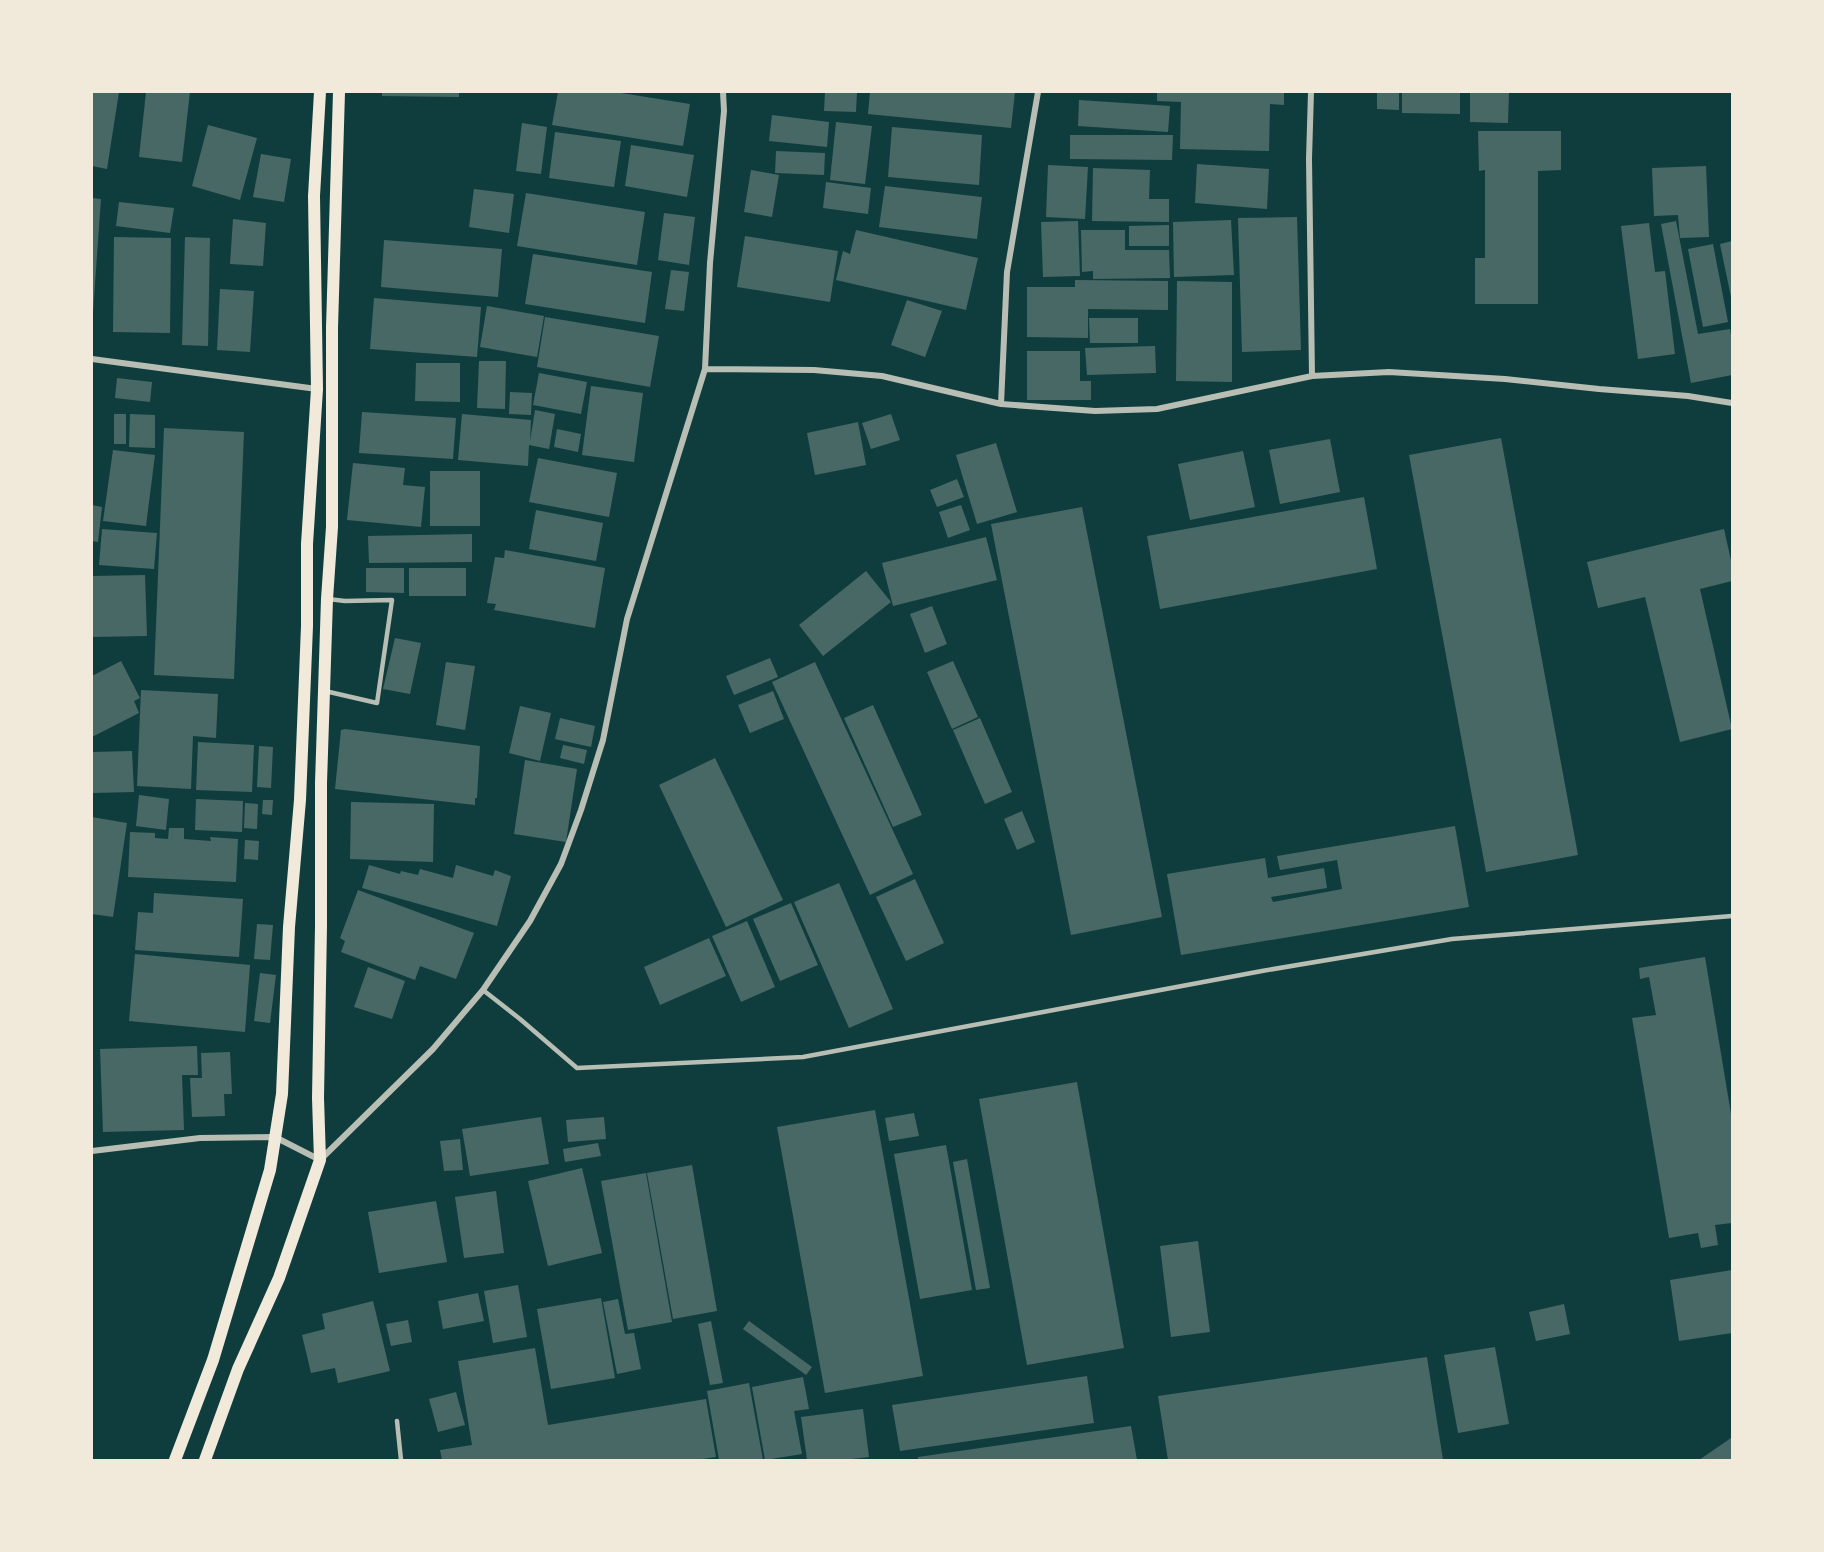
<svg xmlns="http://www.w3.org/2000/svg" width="1824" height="1552" font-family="'Fira Sans',sans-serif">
	<rect width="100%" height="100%" fill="#0f3d3e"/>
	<path fill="#486865" d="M92 92H119L107 169 92 166Z
		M146 92H190L182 162 139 157Z
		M382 92H459V97L382 96Z
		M558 92H615L690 104 683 146 552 125Z
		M825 92H857L856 112 824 111Z
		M870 92H1015L1011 128 868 114Z
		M1157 92H1284V105L1270 104 1269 151 1180 149 1181 102 1157 101Z
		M1377 92H1399V110L1377 109Z
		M1402 92H1460V114L1402 113Z
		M1470 92H1509L1508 123 1470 122Z
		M1079 100 1170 106 1168 132 1078 126Z
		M772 115 829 122 827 147 769 141Z
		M836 122 872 126 865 184 830 180Z
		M522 123 547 127 541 174 516 171Z
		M208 125 257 138 240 200 192 186Z
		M892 127 982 135 979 185 888 177Z
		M1478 131H1561V170L1538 171V304H1475V258H1485V170L1479 171Z
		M555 132 621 141 614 187 549 178Z
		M1070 135H1173L1172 160 1070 159Z
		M631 145 694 155 687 197 625 186Z
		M776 151 825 153 824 175 775 173Z
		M261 154 291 159 284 202 253 197Z
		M1197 164 1269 169 1267 209 1195 203Z
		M1048 165 1088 167 1085 219 1046 217Z
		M1706 166 1709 237 1680 238 1678 215 1654 216 1652 168Z
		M1093 168 1150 170 1149 199H1169V222L1092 221Z
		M751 170 779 175 772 217 744 212Z
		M826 182 871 188 868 214 823 208Z
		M885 186 982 197 977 239 879 227Z
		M474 189 514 194 509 233 469 227Z
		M526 193 645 212 637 265 517 246Z
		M92 198 101 199 93 312H92Z
		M119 202 174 208 170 233 116 226Z
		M664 213 695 217 689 265 658 260Z
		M1297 217 1301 350 1242 352 1238 218Z
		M233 219 266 223 263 266 230 264Z
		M1231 220 1234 275 1174 277 1173 222Z
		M1078 221 1080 276 1043 277 1041 222Z
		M1676 221 1698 334 1730 329 1732 342V375L1691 383 1661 224Z
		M1649 223 1655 272 1665 271 1675 354 1638 359 1621 226Z
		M1169 225V246H1129V226Z
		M856 230 978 258 966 310 836 280 843 251 850 254Z
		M1081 230H1125V250H1169L1170 278 1093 279V271L1082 272Z
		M745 236 838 251 830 302 737 287Z
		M114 237 171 238 170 333 113 332Z
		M185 237 210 238 208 346 182 345Z
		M384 240 502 249 498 297 381 287Z
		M1732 241V297H1731L1720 244Z
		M1713 244 1728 322 1703 327 1688 249Z
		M533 254 652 272 645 323 525 304Z
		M671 270 689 272 684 311 665 309Z
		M1075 280 1168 281V310L1088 309V338L1027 337V287H1075Z
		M1177 281 1232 282V382L1176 381Z
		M220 289 254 291 250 352 217 350Z
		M374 298 481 307 477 357 370 349Z
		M907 300 942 311 925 357 891 345Z
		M487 306 544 316 537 357 480 347Z
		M545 317 659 336 650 387 537 367Z
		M1089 318H1138V343H1090Z
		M1155 346 1156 373 1087 375 1085 348Z
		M1027 351H1080V381H1091V400H1027Z
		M479 361H506L505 409 477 408Z
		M416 363H460V402L415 401Z
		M539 373 587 382 581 414 533 405Z
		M117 378 152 382 150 402 115 398Z
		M591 386 643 393 634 462 582 455Z
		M510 392 532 393 531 415 509 414Z
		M535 410 555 414 549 449 529 445 528 466 458 460 462 414 531 420 530 441Z
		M362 412 456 418 453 459 359 453Z
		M114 414H126V444H114Z
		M130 414 155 415V448L129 447Z
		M891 414 900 440 871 449 862 423Z
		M858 422 866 465 815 475 807 433Z
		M164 428 244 432 234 679 154 675Z
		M557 429 581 434 578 452 554 447Z
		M1501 438 1578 855 1486 872 1409 455Z
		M1330 439 1340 492 1280 504 1269 450Z
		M996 443 1017 512 977 524 956 455Z
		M113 450 155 455 146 526 103 521Z
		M1243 451 1255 507 1190 520 1178 464Z
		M538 458 617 473 609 517 529 502Z
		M353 463 405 468 403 485 425 487 421 527 347 520Z
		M430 471H480V526H430Z
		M957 479 964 497 937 507 930 490Z
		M1364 497 1377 569 1160 609 1147 536Z
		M92 505 102 507 98 542 92 541Z
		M961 505 970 530 948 538 939 512Z
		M1082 507 1162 917 1071 935 991 524Z
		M536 510 603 523 596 561 529 549Z
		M102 529 157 533 154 569 99 565Z
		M1724 529 1732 565V581L1700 589 1732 729 1680 742 1645 597 1598 608 1587 562Z
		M472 534V562L369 563 368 536Z
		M986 537 997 580 893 606 882 563Z
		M505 550 605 568 595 628 494 610 496 604 487 603 495 557 504 558Z
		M366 568H404V593L366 592Z
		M409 568H466V596H409Z
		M866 571 891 602 823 656 799 625Z
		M145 575 147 636 92 637V576Z
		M932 606 947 644 925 653 910 614Z
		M395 638 421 643 410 694 383 689Z
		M770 658 778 677 734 695 726 676Z
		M121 661 140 698 134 701 139 713 92 737V676Z
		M953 661 978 717 952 729 927 672Z
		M446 662 475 666 465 730 436 725Z
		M815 662 913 874 870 895 772 682Z
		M141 690 218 694 216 738 193 736 191 789 137 786Z
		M773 691 784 719 750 733 738 705Z
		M873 705 922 815 893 827 844 718Z
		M520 706 551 713 540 761 509 753Z
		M560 718 595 726 591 747 555 739Z
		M980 718 1012 792 985 804 953 730Z
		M345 729 480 746 477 798H475V805L335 789 341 730Z
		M198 742 254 745 252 792 196 790Z
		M563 745 587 750 584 764 560 758Z
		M259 746 273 747 271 788 257 787Z
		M132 751 134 792 92 793V752Z
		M715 758 783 900 726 927 659 785Z
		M525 760 577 769 566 842 514 834Z
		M139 795 169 799 166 830 136 826Z
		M196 799 243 801 242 832 195 830Z
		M263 800H273L272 815 262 814Z
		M351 802 434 804 433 862 350 859Z
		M245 803 258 804 257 829 244 828Z
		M1022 811 1035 842 1017 850 1004 819Z
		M92 817 127 823 113 917 92 914Z
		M1455 826 1469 907 1181 955 1167 874 1265 858 1268 878 1324 868 1327 888 1271 897 1273 902 1342 889 1337 860 1280 870 1277 856Z
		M169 828H184V839L211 841 210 837 238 839 236 882 128 877 130 832 155 833V838L168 839Z
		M245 840 259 841 258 860 244 859Z
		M369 865 400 874 401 871 418 875 420 869 453 878 456 865 493 876 495 870 511 876 497 926 362 888Z
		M915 879 944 943 906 961 876 897Z
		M839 883 893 1009 849 1028 794 902Z
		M358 890 474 933 456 979 420 966 415 980 341 952 345 941 340 938Z
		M154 893 243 899 239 957 135 950 138 912 153 913Z
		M791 903 818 965 780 981 753 919Z
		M747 921 775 987 741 1002 712 936Z
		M257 924 273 925 270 960 254 959Z
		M709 938 726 976 660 1005 644 967Z
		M135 954 250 965 245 1032 129 1021Z
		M1705 957 1732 1120V1223L1715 1225 1718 1245 1701 1248 1698 1233 1669 1238 1632 1018 1656 1015 1649 977 1640 979 1639 968Z
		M368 967 405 981 392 1019 354 1007Z
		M260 973 276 975 270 1023 254 1021Z
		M197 1046 198 1075H182L184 1130 103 1132 100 1049Z
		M230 1052 232 1094H224L225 1116 192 1117 190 1078H202L201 1053Z
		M1077 1082 1124 1348 1027 1365 979 1099Z
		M875 1110 923 1376 825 1393 777 1127Z
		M914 1113 919 1136 889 1141 885 1118Z
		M541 1117 549 1164 470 1176 462 1129Z
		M604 1117 606 1139 568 1142 566 1120Z
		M460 1139 463 1170 444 1171 440 1141Z
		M598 1143 601 1156 565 1162 563 1149Z
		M946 1145 972 1290 920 1299 894 1154Z
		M967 1159 990 1288 976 1290 953 1162Z
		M692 1165 717 1311 673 1319 647 1173Z
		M582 1168 602 1253 548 1266 528 1181Z
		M646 1173 672 1322 628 1330 601 1181Z
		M496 1191 504 1253 464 1258 455 1197Z
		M436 1201 447 1262 379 1273 368 1212Z
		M1198 1241 1210 1332 1171 1337 1160 1246Z
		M1732 1270V1333L1679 1341 1670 1280Z
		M518 1285 527 1337 493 1343 484 1291Z
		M478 1293 484 1321 443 1329 438 1301Z
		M601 1298 615 1378 551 1389 537 1309Z
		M618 1299 625 1334 634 1333 641 1369 617 1374 603 1302Z
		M373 1301 390 1371 338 1383 335 1368 311 1373 302 1335 325 1329 322 1314Z
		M1564 1304 1570 1334 1536 1341 1529 1312Z
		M408 1320 412 1342 391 1346 386 1324Z
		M711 1321 723 1383 710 1385 698 1324Z
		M749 1321 812 1367 806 1375 743 1329Z
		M1495 1347 1509 1424 1458 1433 1444 1355Z
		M535 1348 548 1425 706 1399 716 1457 696 1460H442L440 1450 472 1445 458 1361Z
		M1427 1357 1443 1460H1168L1158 1396Z
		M1087 1376 1094 1423 900 1451 892 1405Z
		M803 1377 809 1409 794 1411 802 1454 765 1460 752 1387Z
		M749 1383 763 1460H719L707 1391Z
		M456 1392 465 1425 438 1432 429 1399Z
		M863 1409 869 1457 843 1460H807L801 1417Z
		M1131 1426 1137 1460H918V1457Z
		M1731 1438 1732 1441V1460H1699Z"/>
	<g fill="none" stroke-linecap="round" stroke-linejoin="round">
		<path stroke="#b8beb3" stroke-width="4.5" d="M325 691 377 703 392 600 345 601 328 599
			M483 990 520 1019 577 1068 803 1057 1262 971 1452 939 1732 916
			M397 1421 401 1460"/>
		<path stroke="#b8beb3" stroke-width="6" d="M1311 92 1309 159 1312 376
			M92 359 317 389
			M705 369 814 370 882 376 1001 404 1095 411 1157 409 1312 376 1389 372 1505 379 1599 389 1688 396 1732 403
			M1001 404 1007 272 1038 92
			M92 1151 200 1138 275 1137 320 1160 433 1049 483 990 530 921 561 864 581 810 603 740 627 619 705 369 710 263 724 111 723 92"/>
		<path stroke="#f1e9da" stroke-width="12" d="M175 1460 213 1360 270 1170 282 1094 289 927 300 800 307 626V544L317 389 314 196 320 92
			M205 1460 238 1369 279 1278 320 1160 318 1098 321 926V783L327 599 332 527V328L339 92"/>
	</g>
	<rect width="1824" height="1552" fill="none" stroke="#f1e9da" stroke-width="186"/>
</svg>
